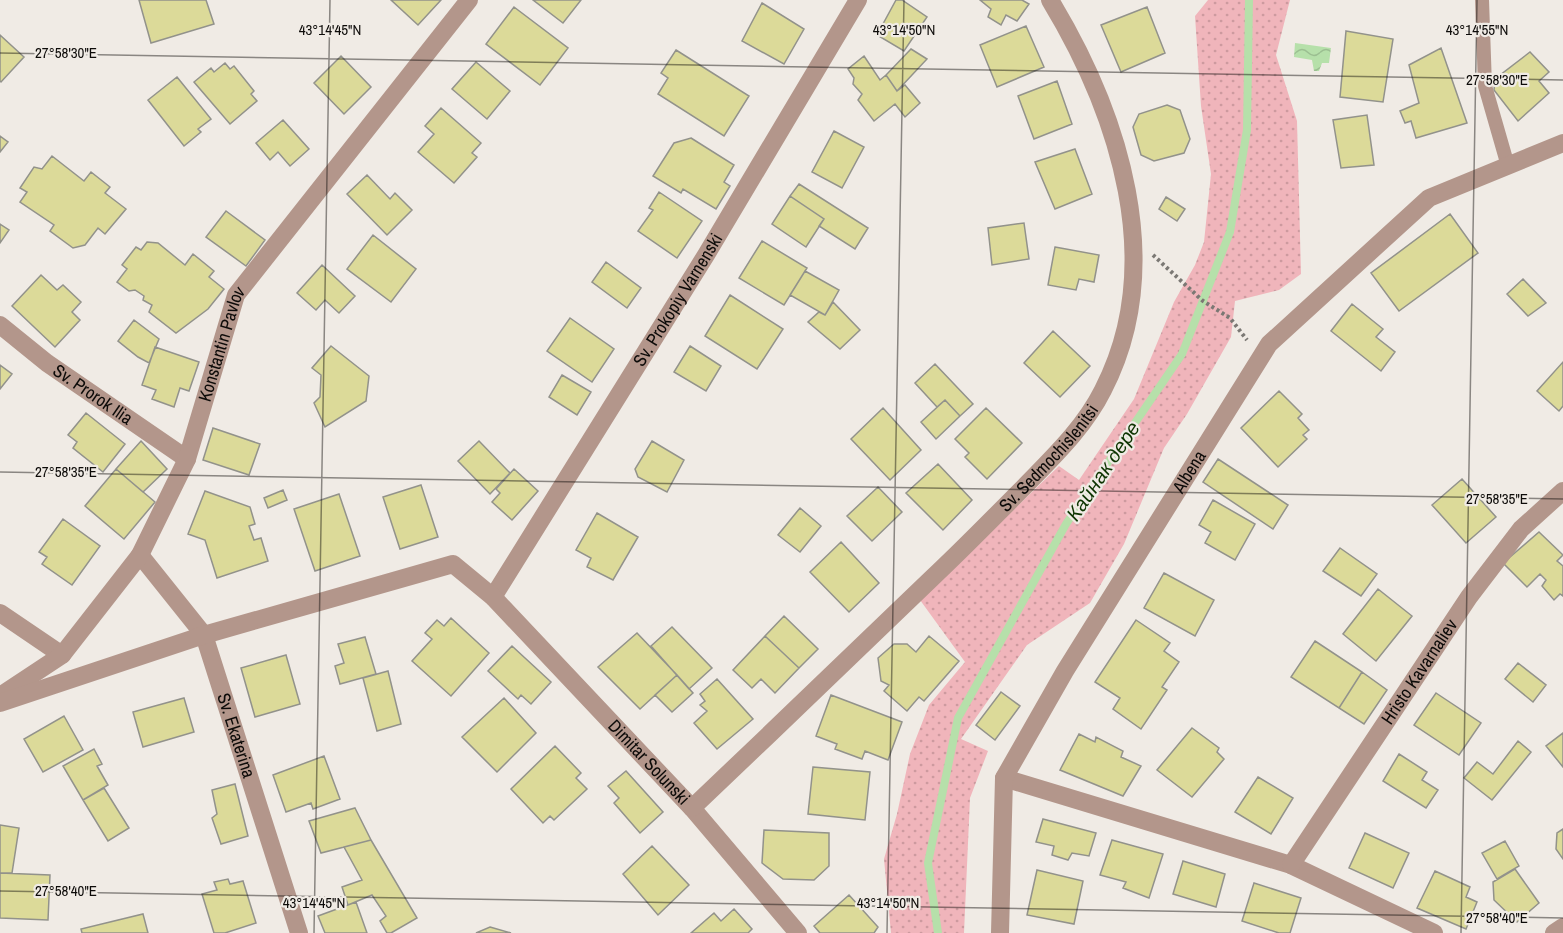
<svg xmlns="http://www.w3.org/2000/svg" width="1563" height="933" font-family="'Archivo Narrow',sans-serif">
	<defs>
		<pattern id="grass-dots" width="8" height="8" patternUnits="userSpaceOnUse" patternTransform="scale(1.5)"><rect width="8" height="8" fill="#f0b5bb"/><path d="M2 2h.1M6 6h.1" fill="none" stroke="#cd9a9f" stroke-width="1.8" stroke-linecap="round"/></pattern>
		<pattern id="water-waves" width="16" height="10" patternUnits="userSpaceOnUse" patternTransform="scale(1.5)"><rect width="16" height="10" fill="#b6e0aa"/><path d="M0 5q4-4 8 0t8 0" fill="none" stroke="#9bbf91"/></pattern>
	</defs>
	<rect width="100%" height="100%" fill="#f0ebe5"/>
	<path fill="url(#grass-dots)" d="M1208 0H1290L1276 55 1297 121 1301 274 1279 290 1235 301 1231 337 1187 414 1164 448 1124 544 1090 603 1027 645 961 739 988 751 970 798 964 933H891L884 859 897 814 910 754 929 705 965 662 920 600 1059 466 1079 480 1134 399 1174 302 1195 265 1204 242 1211 174 1201 106 1195 16Z"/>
	<path fill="url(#water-waves)" d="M1295 43 1331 48 1329 63H1322L1319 71H1314L1312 60 1294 57Z"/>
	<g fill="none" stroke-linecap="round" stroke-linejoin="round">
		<path stroke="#b6e0aa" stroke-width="8" d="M938 933 928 863 958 718 1066 524 1182 354 1230 232 1247 130 1249 0"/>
	</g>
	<path fill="#dcda99" stroke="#92928b" stroke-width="1.5" d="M139 0H206L214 24 151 43Z
		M391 0H441L418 25Z
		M533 0H581L563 23Z
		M896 0H902L927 17 904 51 877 35Z
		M980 0H1022L1029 4 1017 21 1006 15 1001 25 988 17 991 9Z
		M762 3 804 29 784 64 742 41Z
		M514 7 568 48 540 85 486 44Z
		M1147 7 1165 53 1121 72 1101 25Z
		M1026 26 1044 67 997 87 980 45Z
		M1346 31 1393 39 1383 102 1340 97Z
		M0 35 24 57 1 82 0 81Z
		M1441 48 1467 123 1416 138 1411 121 1405 123 1400 111 1419 103 1409 65Z
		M911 49 927 59 897 91 886 75Z
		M676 50 749 96 724 136 658 94 668 78 661 73Z
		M1530 52 1549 72 1539 81 1549 93 1518 121 1494 90 1495 79Z
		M341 56 371 87 344 114 314 83Z
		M864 56 880 80 886 75 897 91 905 85 920 103 905 117 895 104 874 121 858 100 862 94 853 84 854 78 848 69Z
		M476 62 510 91 487 119 452 89Z
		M225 63 230 69 234 66 254 91 251 94 257 101 230 124 194 82 211 68 214 72Z
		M177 77 211 119 198 129 201 132 184 146 148 100Z
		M1057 81 1072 124 1034 139 1018 96Z
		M1167 105 1180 110 1190 139 1184 153 1154 161 1141 155 1133 127 1139 114Z
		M441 108 481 143 472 153 477 157 454 183 418 152 434 134 425 126Z
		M1367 115 1374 165 1341 168 1333 120Z
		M283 120 309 149 290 166 278 152 270 160 256 143Z
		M834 131 864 147 842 188 812 172Z
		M0 136 8 142 0 152Z
		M691 138 734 165 724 182 730 186 716 209 683 189 681 193 653 176 674 143Z
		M1075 149 1092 194 1055 209 1035 162Z
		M52 156 84 181 91 172 110 187 105 193 126 209 105 234 98 228 85 245 73 248 50 231 54 225 20 202 27 192 20 188 34 167 42 169Z
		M367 175 390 199 395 193 412 210 387 235 347 194Z
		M799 184 868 228 855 249 819 226 824 219 790 196Z
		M659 192 702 221 677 258 638 231 653 210 649 208Z
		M790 196 824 219 806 247 772 224Z
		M1166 197 1185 209 1177 221 1159 209Z
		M226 211 265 240 246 266 206 237Z
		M1450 214 1478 253 1399 311 1371 273Z
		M1024 223 1029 259 992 265 988 228Z
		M0 224 9 230 0 243Z
		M373 235 416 269 391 302 347 269Z
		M762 241 807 268 784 305 739 278Z
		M147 242 158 243 185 265 193 254 214 271 209 277 224 289 208 309 176 333 149 312 152 305 143 300 144 296 135 290 129 291 117 282 127 269 122 265 136 247 141 250Z
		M1055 247 1099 255 1094 282 1079 279 1076 290 1048 285Z
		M606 262 641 288 627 308 592 282Z
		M322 265 355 296 339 313 325 300 316 310 297 293Z
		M805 271 839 290 825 315 790 295Z
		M41 275 57 290 63 285 81 302 72 312 80 320 55 347 12 306Z
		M1523 279 1546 303 1528 316 1507 294Z
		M730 295 783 329 757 369 705 336Z
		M833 302 860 330 840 349 808 322 819 312 825 315Z
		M1352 304 1383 329 1376 337 1395 352 1381 371 1331 331Z
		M570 318 614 349 592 382 547 351Z
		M134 320 159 339 149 363 138 357 118 341Z
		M1053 331 1090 366 1060 397 1024 363Z
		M331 346 369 376 366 401 325 427 314 403 320 397 321 375 312 368Z
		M690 346 721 366 706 391 674 372Z
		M155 347 199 362 189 391 180 388 174 407 152 399 156 390 142 385Z
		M1563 362V406L1559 411 1537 391Z
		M935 364 973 404 960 416 945 400 937 407 915 383Z
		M0 365 12 374 0 389Z
		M562 375 591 392 577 415 549 397Z
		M1279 391 1302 414 1298 418 1309 430 1303 435 1307 439 1278 467 1241 428Z
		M945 400 960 416 936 439 921 422Z
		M883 408 921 450 890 480 851 439Z
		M986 408 1022 443 987 479 965 457 969 453 955 439Z
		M86 413 125 444 103 472 73 448 77 442 68 435Z
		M213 428 260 444 249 475 203 460Z
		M141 441 167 469 143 492 116 469Z
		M479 441 510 473 490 494 458 461Z
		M652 441 684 460 667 492 638 477 635 469Z
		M1218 459 1288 505 1273 529 1203 482Z
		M938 464 972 500 943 530 906 493Z
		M116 469 155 502 124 539 85 506Z
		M514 469 538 491 512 520 492 502 500 493 496 489Z
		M1462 479 1496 517 1466 543 1432 505Z
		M421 485 438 537 400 549 383 497Z
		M878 487 902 512 872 541 847 516Z
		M283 490 287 500 268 508 264 498Z
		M205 491 250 507 255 524 249 526 254 540 261 538 268 561 217 578 205 540 188 534Z
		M339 494 360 556 315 571 294 509Z
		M1213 500 1255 524 1235 560 1205 543 1211 532 1199 525Z
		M800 508 821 526 800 552 778 535Z
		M597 513 638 537 613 580 587 567 591 558 576 550Z
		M63 519 100 546 72 585 42 564 47 557 39 552Z
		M1539 532 1563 555 1557 561 1563 566V596L1560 594 1554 600 1542 586 1546 580 1540 574 1527 587 1503 563Z
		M841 542 879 583 849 612 810 572Z
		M1340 548 1377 574 1361 596 1323 571Z
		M1164 573 1214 600 1195 636 1144 608Z
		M1378 589 1412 616 1376 661 1343 634Z
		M784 616 818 649 799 668 765 636Z
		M451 618 489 653 451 696 412 661 432 639 425 633 437 620 444 626Z
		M1136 620 1170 643 1164 651 1179 662 1162 687 1167 690 1141 729 1113 709 1120 698 1095 682Z
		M672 627 712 668 689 689 651 646Z
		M637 633 677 675 640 709 598 667Z
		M765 636 799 668 775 693 761 679 752 688 733 670Z
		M929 636 959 661 924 701 919 697 907 711 884 691 889 685 881 681 878 658 894 644H907L916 652Z
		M365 637 376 674 340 684 335 666 344 663 338 644Z
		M1315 641 1362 672 1339 708 1291 677Z
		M512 646 551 682 531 704 521 695 518 699 488 671Z
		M286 655 300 704 255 717 241 668Z
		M1518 663 1546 685 1533 702 1505 679Z
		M388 671 401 724 377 731 363 678Z
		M1362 672 1387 690 1364 724 1339 708Z
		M677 675 693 693 672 712 655 695Z
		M717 679 753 719 717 749 694 723 707 711 700 705 705 701 700 694Z
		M1001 692 1020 706 995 740 976 725Z
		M1436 693 1481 723 1459 755 1414 725Z
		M831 695 902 722 888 760 865 751 862 759 835 749 837 744 816 736Z
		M184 698 194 732 143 747 133 712Z
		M504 698 536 733 497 772 462 737Z
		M64 716 83 750 43 772 24 739Z
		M1192 728 1219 748 1217 752 1224 759 1192 797 1157 770Z
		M1563 733V767L1546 746Z
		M1079 734 1095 742 1096 737 1123 751 1121 757 1141 766 1123 796 1060 770Z
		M1518 741 1531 752 1492 800 1464 778 1477 762 1493 774Z
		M555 746 581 773 576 778 587 789 554 820 550 816 543 823 511 789Z
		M94 749 102 764 97 766 108 785 83 800 63 766Z
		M1399 754 1427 772 1422 780 1438 790 1426 808 1383 781Z
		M324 756 340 799 313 809 311 803 286 812 273 775Z
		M813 767 870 772 865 820 808 814Z
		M626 771 663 812 640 833 614 803 619 798 608 786Z
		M1258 777 1293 798 1271 834 1235 812Z
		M235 784 248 836 221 844 212 818 217 814 212 790Z
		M104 788 129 828 108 841 83 800Z
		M355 808 371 840 321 853 309 821Z
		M1043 819 1096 833 1089 856 1072 853 1068 860 1052 855 1054 846 1036 842Z
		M0 825 19 828 12 873H0Z
		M1563 829V859L1556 849 1557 833Z
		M764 830 829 833V866L814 880 783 879 762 863Z
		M1365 833 1409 853 1393 888 1349 868Z
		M371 840 417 918 391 933H387L380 921 386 916 372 895 348 905 342 887 362 880 344 847Z
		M1112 840 1163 854 1149 898 1123 888 1126 882 1100 875Z
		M1505 841 1519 866 1497 879 1482 853Z
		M652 846 689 885 658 915 623 874Z
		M1183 861 1225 874 1216 907 1173 894Z
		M1515 869 1539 903 1517 922 1494 900 1493 882Z
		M1037 870 1083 881 1074 924 1027 915Z
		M1435 871 1470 887 1466 897 1477 902 1466 929 1417 908Z
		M0 873 50 875 48 920 0 918Z
		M228 879 230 884 243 881 256 923 225 933H214L202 894 217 890 214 882Z
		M1254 883 1301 898 1290 933H1279L1242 921Z
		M849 895 878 927 874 933H820L814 926Z
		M356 902 367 933H325L318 916Z
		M734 909 752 929 748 933H691L714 913 721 921Z
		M143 914 148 933H82L81 929Z
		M490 927 511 933H476Z"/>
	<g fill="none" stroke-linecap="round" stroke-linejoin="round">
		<path stroke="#7b7874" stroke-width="4" stroke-dasharray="3 3" stroke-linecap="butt" d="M1153 255 1203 301 1230 318 1247 340"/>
		<path stroke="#b3968b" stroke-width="14" d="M1482 0 1485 86 1508 166"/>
		<g stroke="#b3968b" stroke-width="18">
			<path id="s1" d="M0 325 47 363 187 459"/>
			<path id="s2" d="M140 555 204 635 299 933"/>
			<path id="s3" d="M493 597 706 255 858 0"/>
			<path d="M0 613 62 655"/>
			<path id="s4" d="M0 696 62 655 140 555 187 459 236 295 469 0"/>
			<path id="s5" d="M0 703 204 635 453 564 493 597 692 808 798 933"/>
			<path d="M1004 778 1291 865 1434 933"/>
			<path id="s6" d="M692 808C772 732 852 655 931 579 963 549 993 518 1024 487 1053 457 1084 428 1103 390 1168 264 1119 114 1050 0"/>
			<path id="s7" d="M1291 865 1469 597 1521 529 1563 491"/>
			<path id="s8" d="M1000 933 1004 778 1065 671 1269 344 1429 198 1563 143"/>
			<path d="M1554 933 1563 927"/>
		</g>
	</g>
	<path fill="none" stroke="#0d0b09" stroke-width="1.5" stroke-opacity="0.45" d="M0 53 1563 80M0 472 1563 499M0 891 1563 918M314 933 330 0M887 933 904 0M1461 933 1477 0"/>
	<g text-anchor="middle" stroke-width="4.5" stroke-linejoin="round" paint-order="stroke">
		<g font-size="18" fill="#0d0b09" stroke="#f0ebe5">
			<text dy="6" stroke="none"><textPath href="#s3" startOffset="350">Sv. Prokopiy Varnenski</textPath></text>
			<text dy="6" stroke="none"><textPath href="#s4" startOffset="428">Konstantin Pavlov</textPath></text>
			<text dy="6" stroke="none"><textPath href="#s1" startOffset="116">Sv. Prorok Ilia</textPath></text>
			<text dy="6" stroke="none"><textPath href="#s6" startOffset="500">Sv. Sedmochislenitsi</textPath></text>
			<text dy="6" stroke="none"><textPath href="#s8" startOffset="513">Albena</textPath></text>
			<text dy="6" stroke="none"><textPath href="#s7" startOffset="232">Hristo Kavarnaliev</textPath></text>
			<text dy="6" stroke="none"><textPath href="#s2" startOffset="208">Sv. Ekaterina</textPath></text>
			<text dy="6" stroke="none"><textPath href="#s5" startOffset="753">Dimitar Solunski</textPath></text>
		</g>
		<g font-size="20" font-style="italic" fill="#0d3400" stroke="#f0ebe5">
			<text transform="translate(1103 471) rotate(-56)" y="7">Кайнак дере</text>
		</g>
	</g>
	<g font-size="15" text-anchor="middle" fill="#0d0b09" stroke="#f0ebe5" stroke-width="4.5" stroke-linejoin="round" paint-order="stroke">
		<text x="330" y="35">43°14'45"N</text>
		<text x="904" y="35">43°14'50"N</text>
		<text x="1477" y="35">43°14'55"N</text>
		<text x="66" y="58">27°58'30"E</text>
		<text x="1497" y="85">27°58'30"E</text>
		<text x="66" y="477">27°58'35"E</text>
		<text x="1497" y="504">27°58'35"E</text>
		<text x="66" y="896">27°58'40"E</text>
		<text x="314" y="908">43°14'45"N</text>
		<text x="888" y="908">43°14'50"N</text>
		<text x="1497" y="923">27°58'40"E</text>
	</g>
</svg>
